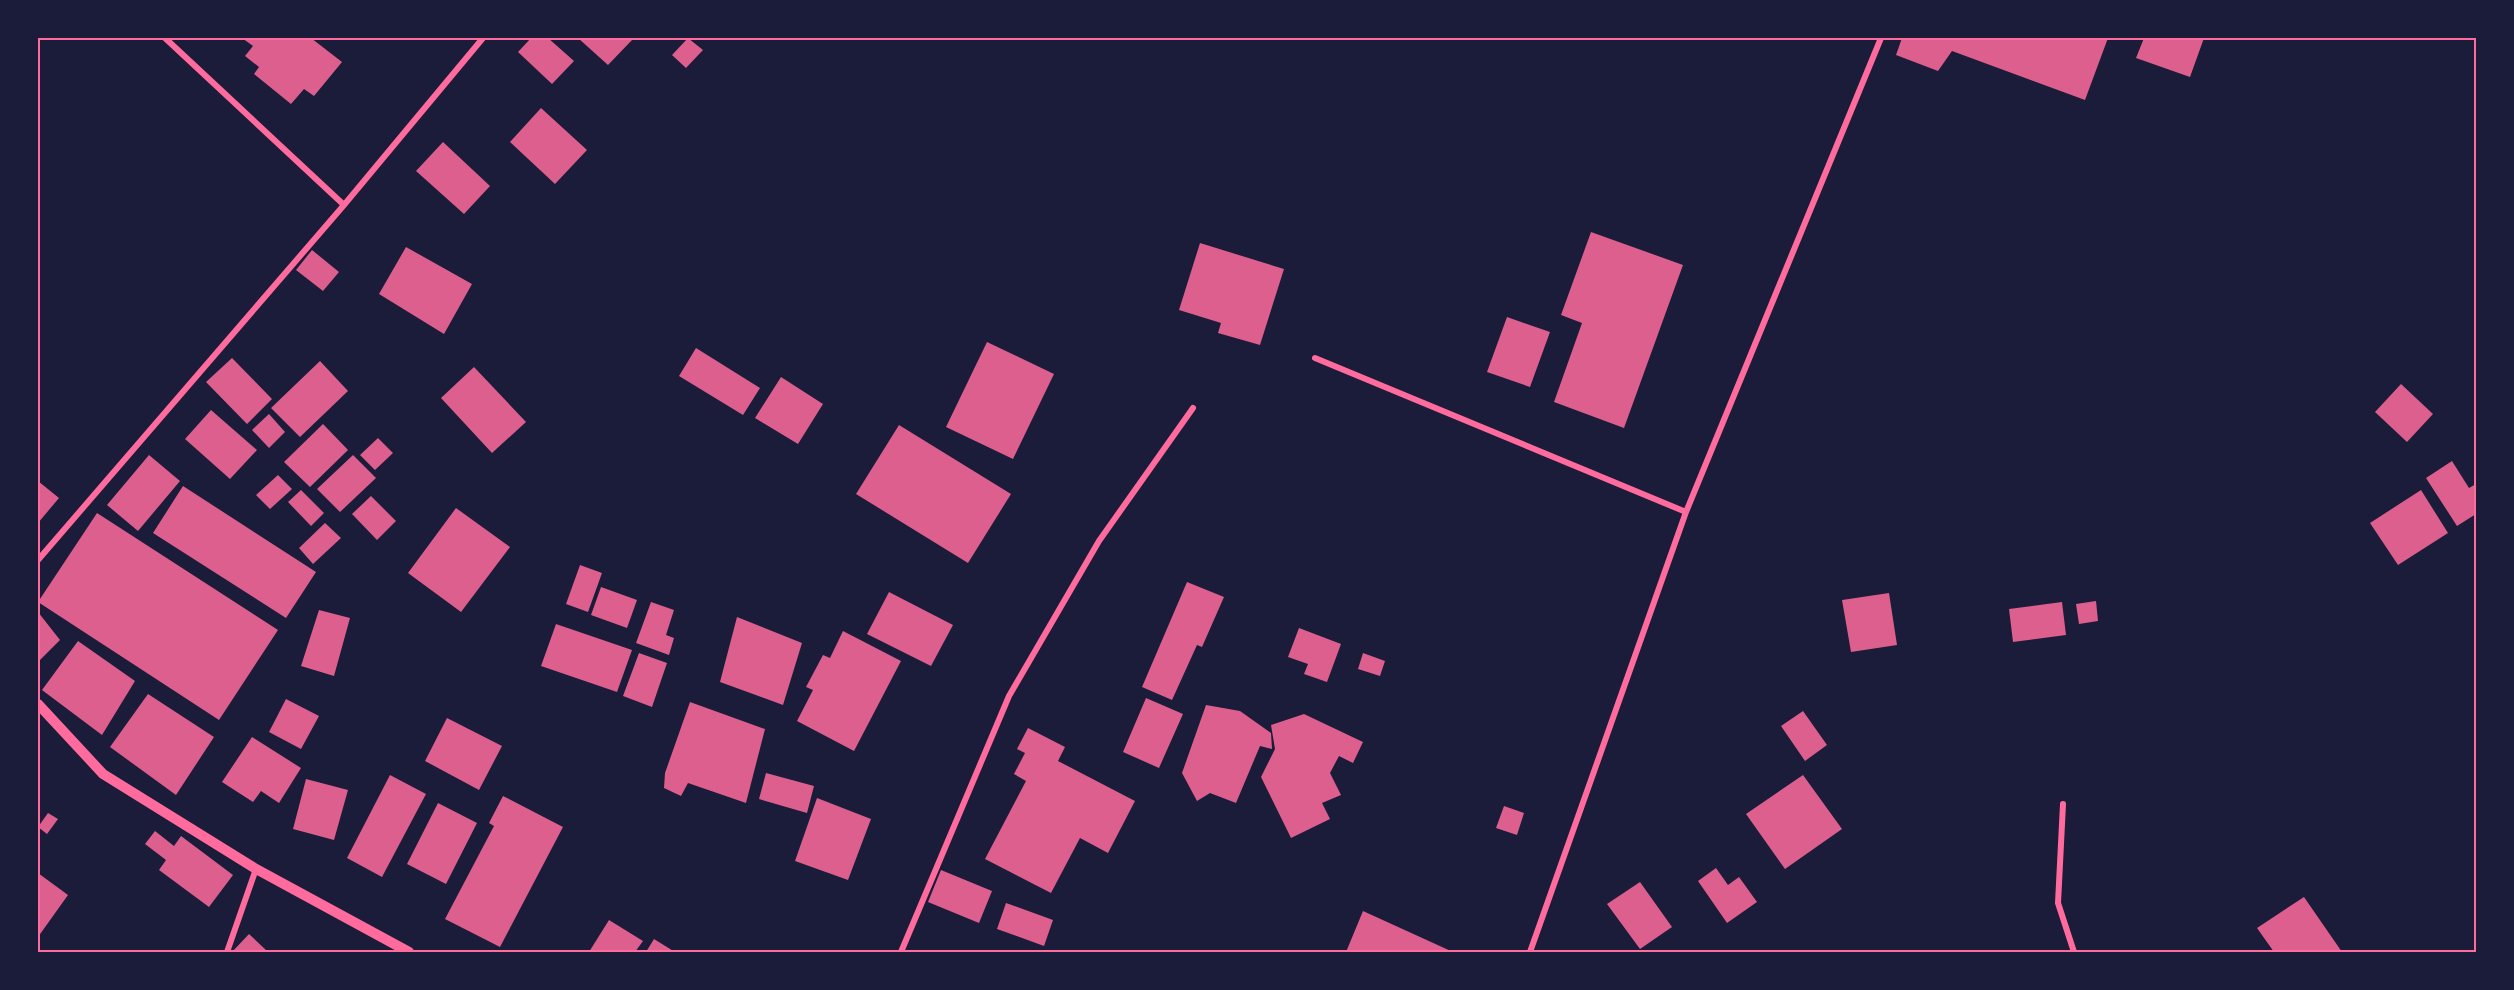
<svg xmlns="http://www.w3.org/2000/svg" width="2514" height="990" font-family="'Sofia Sans Condensed',sans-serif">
	<rect width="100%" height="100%" fill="#1b1b3a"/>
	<path fill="#dd5f8e" d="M242 38H311L342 62 314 96 304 89 291 104 254 74 259 67 245 56 253 46Z
		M531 38H548L574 61 552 84 518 52Z
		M578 38H631L633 39 608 65Z
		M688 38 703 50 686 68 672 55Z
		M1902 38H2108L2085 100 1952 51 1938 71 1896 55Z
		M2144 38H2204L2190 77 2136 58Z
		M541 108 587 150 555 184 510 142Z
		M443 142 490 186 464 214 416 171Z
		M1591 232 1683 265 1624 428 1554 402 1582 323 1561 315Z
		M1200 243 1284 269 1260 345 1218 333 1221 323 1179 310Z
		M406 247 472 284 444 334 379 294Z
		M312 250 339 272 323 291 296 270Z
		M1507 317 1550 332 1530 387 1487 372Z
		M987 342 1054 374 1013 459 946 427Z
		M696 348 760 388 743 415 679 376Z
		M232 358 272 399 247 424 206 382Z
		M320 361 348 391 300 437 271 408Z
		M474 367 526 422 492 453 441 398Z
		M781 377 823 404 798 444 755 418Z
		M2401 384 2433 414 2407 442 2375 412Z
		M211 410 257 450 230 479 185 439Z
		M269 414 285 432 269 448 252 430Z
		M323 424 348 450 310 487 284 462Z
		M899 425 1011 494 968 563 856 494Z
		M378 438 393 453 375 470 360 455Z
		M149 455 180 481 138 531 107 505Z
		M353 455 376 478 340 512 317 489Z
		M2452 461 2469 488 2476 484V514L2457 526 2426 478Z
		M278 475 292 489 270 509 256 495Z
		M38 481 59 498 38 523Z
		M183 486 316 572 286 618 153 533Z
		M301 490 324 513 311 526 288 502Z
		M2421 490 2448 533 2398 565 2370 523Z
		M371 496 396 521 377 540 352 514Z
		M456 508 510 547 461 612 408 573Z
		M97 513 278 630 219 720 38 602Z
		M325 523 341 538 313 564 299 548Z
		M580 565 602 573 588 612 566 604Z
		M1187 582 1224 597 1202 647 1197 645 1172 700 1142 687Z
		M601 587 637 600 627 628 591 615Z
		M889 592 953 625 931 666 867 634Z
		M1889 593 1897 645 1851 652 1842 600Z
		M2096 601 2098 621 2079 624 2076 604Z
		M651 602 674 610 666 635 674 638 669 655 636 643Z
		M2062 602 2066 635 2013 642 2009 609Z
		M319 610 350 618 334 676 301 666Z
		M38 612 60 640 38 662Z
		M737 617 802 643 783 705 720 682Z
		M556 624 632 650 617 692 541 666Z
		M1299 628 1341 644 1327 682 1304 674 1308 664 1288 657Z
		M843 631 901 661 854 751 797 721 813 690 806 687 823 655 830 658Z
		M78 641 135 681 102 735 42 690Z
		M639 653 667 663 652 707 623 696Z
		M1363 653 1385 661 1380 676 1358 669Z
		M148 694 214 737 176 795 110 747Z
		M1146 698 1183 714 1159 768 1123 752Z
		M286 699 319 716 301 749 269 732Z
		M690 702 765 729 746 803 688 783 681 796 664 788 665 773Z
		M1206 705 1240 711 1271 733 1272 749 1260 746 1236 803 1210 793 1197 801 1182 773Z
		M1803 711 1827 745 1805 761 1781 726Z
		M1304 714 1363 742 1353 763 1339 756 1330 773 1341 795 1322 803 1330 819 1291 838 1261 777 1275 749 1271 725Z
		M447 718 502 746 479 790 425 761Z
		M1028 728 1065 747 1058 761 1135 801 1108 853 1080 838 1051 893 985 859 1026 781 1014 774 1025 753 1017 749Z
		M252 737 301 768 279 803 261 791 253 802 222 782Z
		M766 773 814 786 807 813 759 799Z
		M390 775 426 794 382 877 347 858Z
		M1803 775 1842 829 1785 869 1746 814Z
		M306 779 348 790 334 840 293 829Z
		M503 796 563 827 500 947 445 919 494 826 489 823Z
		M817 798 871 819 848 880 795 861Z
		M438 803 477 823 446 884 407 864Z
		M1504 806 1524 813 1517 835 1496 828Z
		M48 813 58 819 47 834 38 827Z
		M155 831 174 846 181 836 233 875 209 907 159 870 166 860 145 844Z
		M1716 868 1728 885 1739 877 1757 902 1727 923 1698 881Z
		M941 870 992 891 979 923 928 902Z
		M38 873 68 895 38 937Z
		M1640 882 1672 927 1640 949 1607 904Z
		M2304 897 2342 952H2274L2257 928Z
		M1006 903 1053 920 1044 946 997 929Z
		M1363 911 1453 952H1346Z
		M609 920 643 941 635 952H589Z
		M249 934 266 950 264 952H232Z
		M654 939 675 952H646Z"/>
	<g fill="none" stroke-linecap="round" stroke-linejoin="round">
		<path stroke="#ff6b9d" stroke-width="6" d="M165 38 344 205
			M1315 358 1686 512
			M38 560 344 205 483 38
			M2063 804 2058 903 2074 952
			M227 952 256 869
			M901 952 1009 696 1099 541 1193 408
			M1530 952 1686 512 1881 38"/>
		<path stroke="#ff6b9d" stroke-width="10" d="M38 704 103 774 256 869 409 952"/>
	</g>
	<rect width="2514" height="990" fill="none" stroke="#1b1b3a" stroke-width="78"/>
	<rect x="39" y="39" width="2436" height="912" fill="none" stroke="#ff6b9d" stroke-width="2"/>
</svg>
